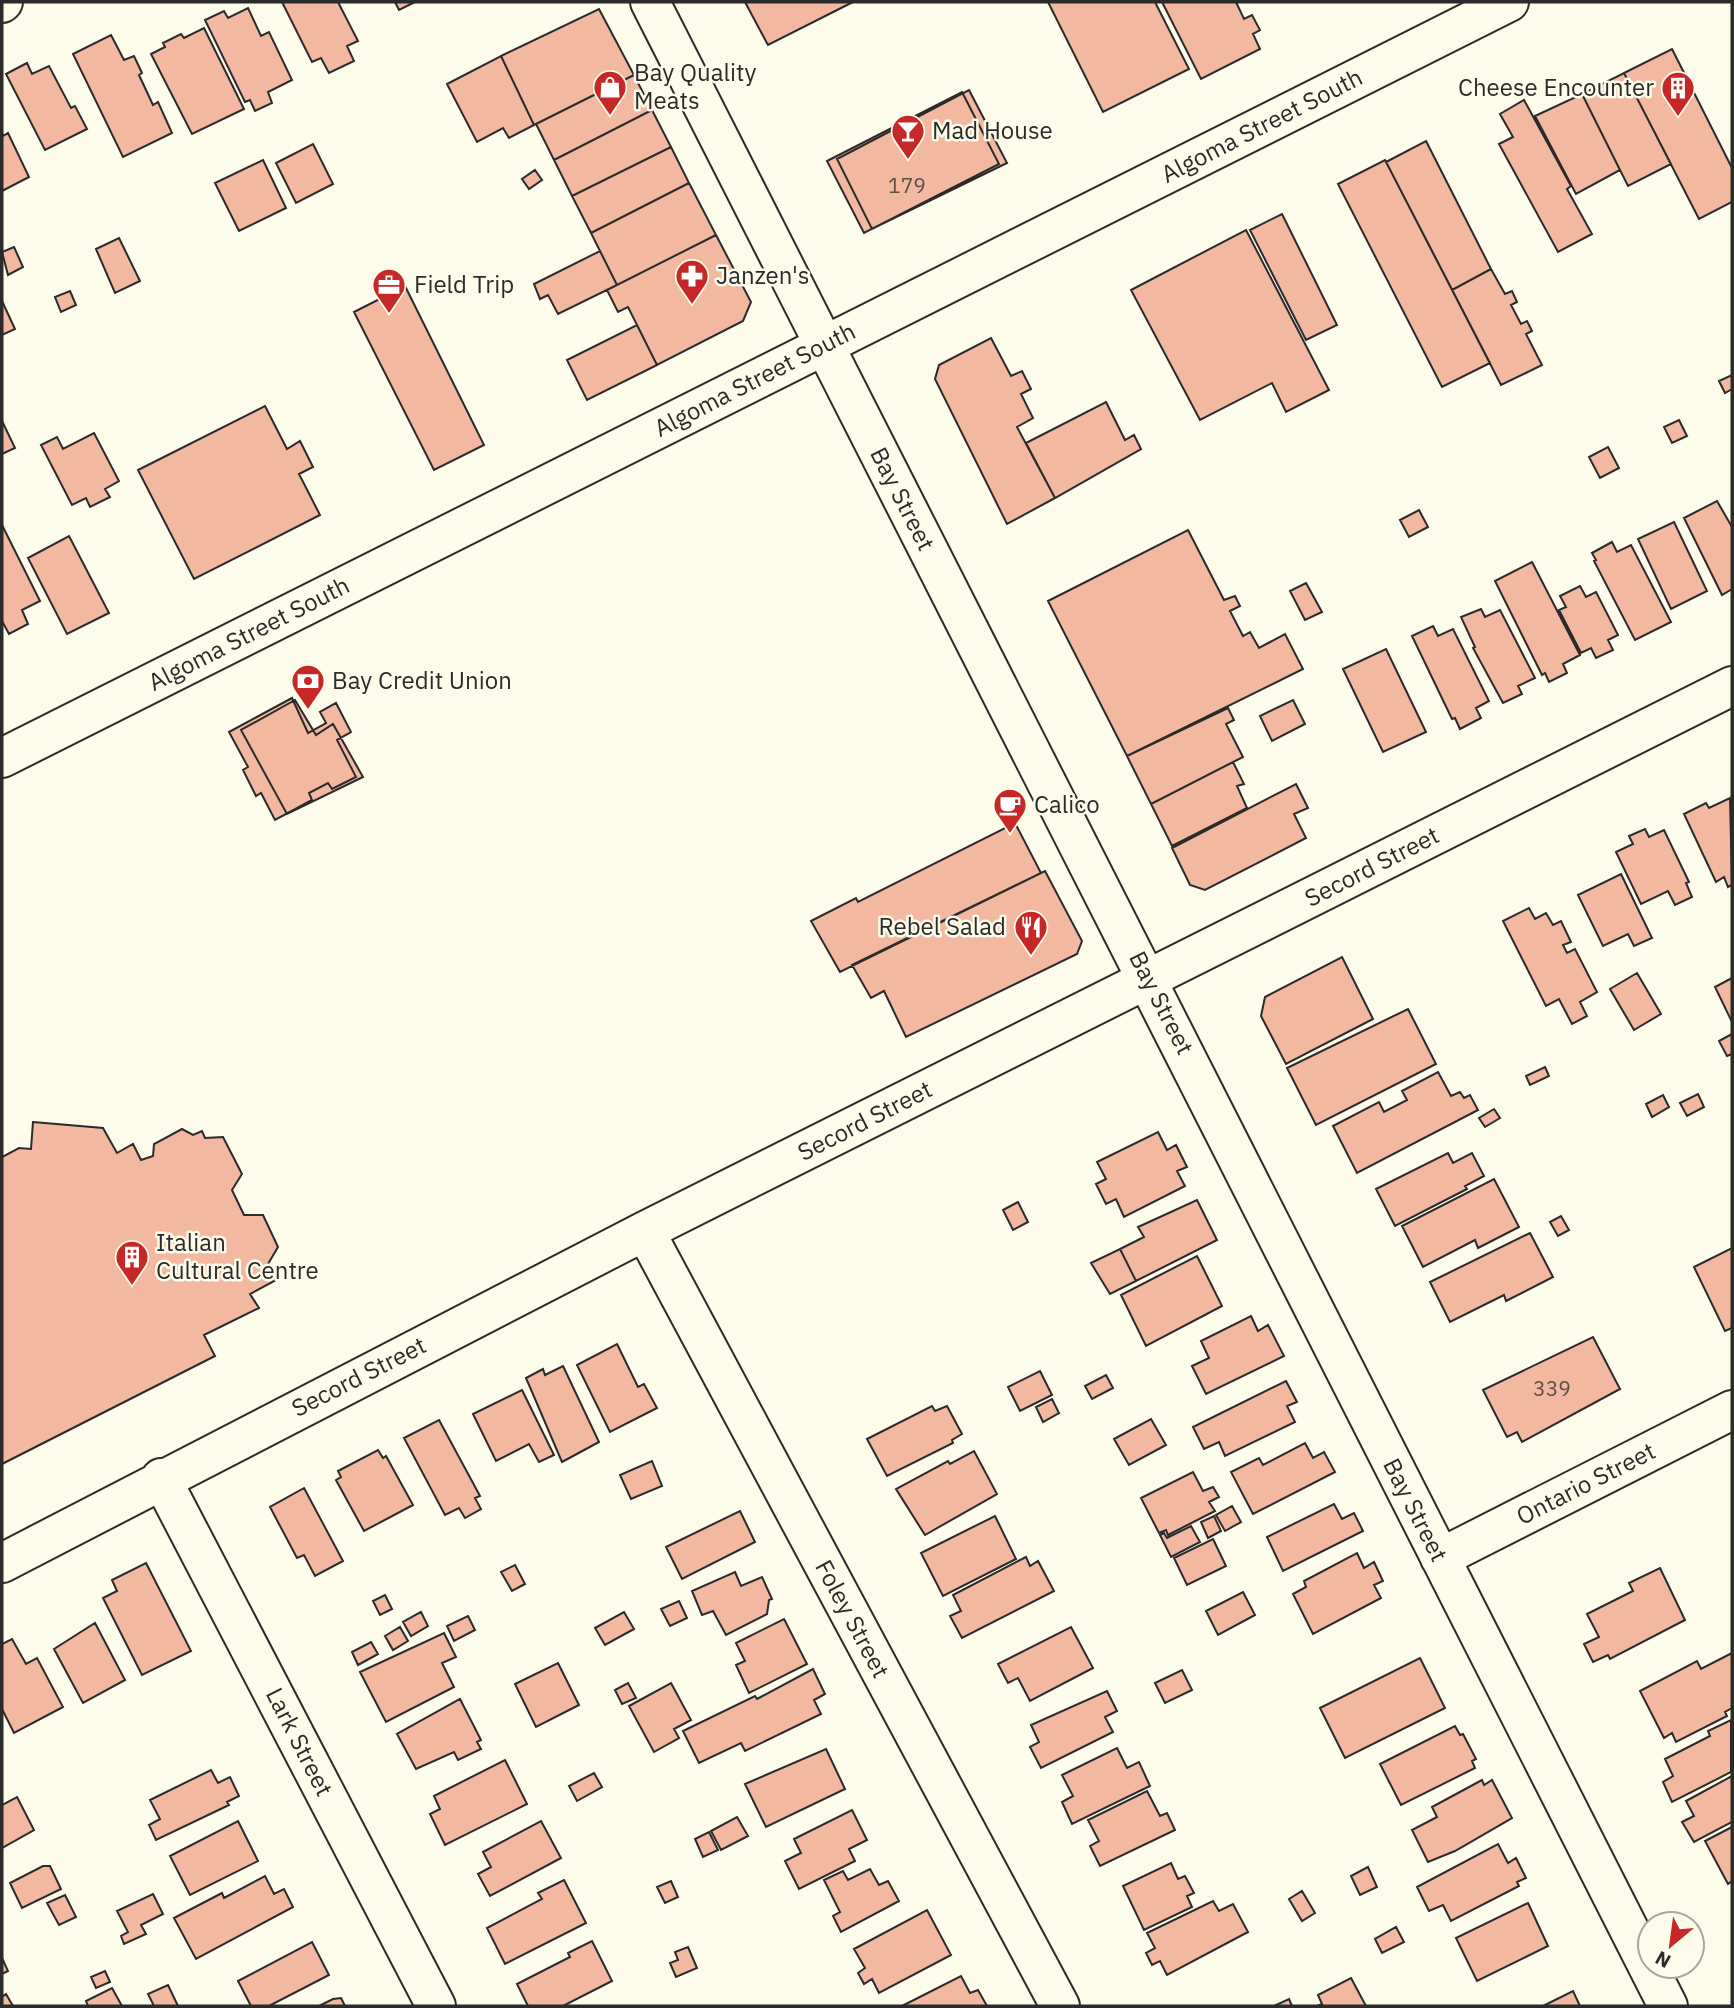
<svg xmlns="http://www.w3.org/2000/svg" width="1734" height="2008" font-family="'IBM Plex Sans',sans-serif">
	<rect width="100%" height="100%" fill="#fdfbea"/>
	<path fill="#f2b8a0" stroke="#2b2b2b" stroke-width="2" d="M282 2H338L358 41 347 46 354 61 329 73 321 58 312 62Z
		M395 2H415L399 10Z
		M745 2H853L768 45Z
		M1048 2H1155L1189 69 1103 112Z
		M1162 2H1236L1244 19 1252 15 1260 30 1253 34 1260 49 1201 79Z
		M248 8 261 36 269 32 292 80 268 92 272 103 255 111 250 100 245 102 205 20 224 11 228 18Z
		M599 9 634 75 534 125 501 56Z
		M204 28 244 109 192 134 151 54 165 47 163 43 181 34 184 38Z
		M111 35 124 60 134 56 142 73 139 75 153 105 158 102 172 133 123 157 73 54Z
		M1672 49 1732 168V202L1699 219 1624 73Z
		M501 56 534 125 509 138 503 128 477 142 447 84Z
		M27 63 32 74 49 66 71 108 75 106 87 129 45 150 6 74Z
		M1624 73 1671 164 1628 186 1582 94Z
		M634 75 652 110 554 160 536 124Z
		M969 90 1007 163 872 229 837 159Z
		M962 92 999 164 864 233 827 161Z
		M1582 94 1620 170 1576 194 1535 116Z
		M1524 100 1571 186 1567 189 1592 234 1558 252 1499 144 1513 137 1500 114Z
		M652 110 671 147 572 196 554 160Z
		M2 133 3 136 8 133 29 177 2 191Z
		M1426 141 1491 269 1452 290 1386 162Z
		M313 144 333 184 296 203 276 163Z
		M671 147 689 183 591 233 572 196Z
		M263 160 286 208 239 231 215 183Z
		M1385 160 1490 363 1442 387 1338 184Z
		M535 170 542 180 529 189 522 179Z
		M689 183 716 235 617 285 591 233Z
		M1282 214 1337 325 1306 340 1250 230Z
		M1246 230 1329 390 1286 412 1272 383 1200 420 1131 290Z
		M716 235 751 302 743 321 657 365 628 307 618 312 607 290Z
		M119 238 140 281 115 293 96 249Z
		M14 247 23 267 8 275 2 252Z
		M600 251 617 285 558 314 548 295 540 299 534 284Z
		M1491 269 1505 294 1512 291 1517 302 1511 305 1521 324 1527 321 1532 331 1526 334 1542 365 1501 385 1452 290Z
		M405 286 484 445 434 470 354 312Z
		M70 291 76 305 61 312 55 297Z
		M2 301 15 329 2 335Z
		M637 325 657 365 587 400 567 360Z
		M991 338 1011 376 1022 371 1031 389 1021 394 1033 418 1017 427 1055 498 1007 524 935 379 939 365Z
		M1732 375V389L1725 393 1719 381Z
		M1106 402 1125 440 1134 435 1141 449 1055 498 1026 443Z
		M265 406 287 449 300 441 313 467 299 474 320 515 194 579 138 470Z
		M1679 420 1687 436 1672 443 1664 427Z
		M2 421 15 448 2 454Z
		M94 433 119 481 105 489 110 497 90 507 86 498 72 505 41 445 57 437 63 449Z
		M1608 447 1619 468 1600 478 1589 457Z
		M1717 501 1732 527V589L1722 595 1684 518Z
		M1419 510 1428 527 1409 537 1400 520Z
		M1674 522 1707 591 1671 609 1638 539Z
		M2 525 40 601 22 610 28 624 9 634 2 621Z
		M1188 530 1224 600 1235 596 1240 606 1230 611 1243 636 1250 632 1259 648 1285 634 1303 669 1127 756 1048 601Z
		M69 536 109 613 67 634 28 558Z
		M1612 542 1617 552 1631 545 1671 622 1635 640 1594 561 1596 560 1592 553Z
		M1532 562 1580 655 1563 664 1567 673 1549 682 1545 673 1542 675 1495 581Z
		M1306 583 1322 612 1305 620 1290 591Z
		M1580 586 1586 597 1596 592 1618 635 1608 640 1613 650 1596 658 1591 648 1581 653 1559 610 1566 607 1560 596Z
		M1481 609 1485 617 1500 610 1535 678 1518 686 1522 694 1503 703 1473 648 1475 647 1461 617Z
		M1433 626 1438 636 1453 629 1489 701 1476 708 1481 718 1460 729 1455 718 1452 719 1412 636Z
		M1386 649 1426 732 1383 752 1343 669Z
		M292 698 308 733 326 723 320 712 336 703 351 732 337 740 356 777 332 789 328 783 309 793 312 800 275 820 261 793 256 796 243 770 248 767 229 732Z
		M295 700 316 735 333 724 363 777 287 814 241 730Z
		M1293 700 1305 724 1272 741 1260 716Z
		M1228 708 1234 720 1226 724 1243 757 1151 804 1127 756Z
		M1233 762 1244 784 1237 786 1247 808 1172 846 1151 804Z
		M1296 784 1308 808 1294 814 1306 838 1205 890 1190 885 1172 848Z
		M1730 798 1732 885 1728 887 1724 877 1716 882 1684 814 1706 803 1709 808Z
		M1015 823 1041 873 840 972 811 921 856 898 858 902Z
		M1645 829 1649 837 1664 830 1689 882 1686 883 1692 897 1675 905 1668 891 1641 904 1616 852 1633 844 1629 836Z
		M1045 871 1082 941 1077 954 906 1037 884 991 871 998 852 965Z
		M1621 874 1652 938 1634 946 1628 934 1603 946 1578 895Z
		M1529 908 1535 919 1546 913 1553 925 1561 921 1571 942 1563 945 1567 953 1575 949 1597 992 1580 1002 1587 1016 1572 1024 1559 999 1546 1006 1503 921Z
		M1342 957 1373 1019 1286 1064 1261 1016 1265 997Z
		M1637 973 1661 1014 1634 1030 1610 989Z
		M1732 978V1022L1715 987Z
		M1408 1009 1436 1064 1316 1125 1287 1068Z
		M1732 1034V1054L1727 1056 1719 1041Z
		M1545 1067 1549 1076 1530 1085 1526 1076Z
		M1438 1072 1451 1096 1460 1092 1464 1098 1470 1095 1478 1110 1357 1173 1333 1126 1379 1102 1384 1112 1407 1100 1402 1091Z
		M1698 1094 1704 1107 1687 1116 1680 1103Z
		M1663 1095 1669 1107 1652 1117 1646 1104Z
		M1494 1109 1500 1118 1485 1127 1479 1118Z
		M33 1122 103 1128 117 1153 133 1144 141 1160 153 1156 154 1144 182 1129 193 1135 202 1131 205 1138 223 1137 242 1174 232 1190 244 1215H263L278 1247 268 1264 276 1280 250 1294 259 1308 204 1335 215 1356 2 1464V1157L19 1148 31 1149Z
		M1158 1132 1167 1150 1176 1145 1187 1167 1177 1171 1185 1186 1124 1217 1116 1199 1106 1204 1096 1184 1106 1179 1097 1162Z
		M1448 1153 1453 1163 1472 1153 1484 1176 1465 1186 1467 1189 1395 1226 1376 1189Z
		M1494 1179 1519 1227 1478 1248 1475 1240 1423 1267 1402 1226Z
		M1197 1200 1217 1240 1136 1281 1120 1249 1144 1237 1138 1227Z
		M1018 1202 1028 1222 1013 1230 1003 1210Z
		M1561 1216 1569 1230 1558 1236 1550 1222Z
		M1530 1233 1553 1277 1506 1301 1504 1295 1450 1322 1430 1282Z
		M1732 1248V1328L1725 1331 1694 1267Z
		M1120 1249 1136 1281 1110 1294 1091 1263Z
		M1197 1256 1222 1306 1146 1346 1121 1295Z
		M1251 1316 1258 1331 1268 1325 1284 1356 1206 1394 1192 1366 1209 1358 1201 1341Z
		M1593 1337 1620 1389 1522 1442 1517 1432 1507 1437 1483 1390Z
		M617 1344 638 1387 644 1384 657 1408 610 1432 577 1365Z
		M563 1366 599 1442 562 1462 526 1378 543 1369 545 1375Z
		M1040 1371 1052 1395 1020 1411 1008 1387Z
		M1106 1375 1113 1388 1092 1399 1085 1386Z
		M1286 1381 1297 1402 1287 1406 1295 1422 1225 1456 1219 1442 1204 1449 1193 1427Z
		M522 1390 554 1455 539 1462 529 1444 496 1461 473 1414Z
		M1052 1399 1059 1413 1043 1422 1036 1407Z
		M932 1406 935 1411 947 1406 962 1434 952 1440 953 1443 887 1476 867 1439Z
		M1151 1419 1166 1445 1129 1465 1114 1439Z
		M439 1420 480 1496 475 1498 481 1509 465 1518 459 1508 445 1515 404 1438Z
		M1305 1443 1313 1458 1324 1452 1335 1472 1253 1514 1231 1472 1259 1458 1263 1465Z
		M378 1450 383 1458 386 1456 413 1505 364 1531 336 1480 341 1477 338 1471Z
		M974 1451 997 1494 925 1535 896 1489 948 1461 950 1464Z
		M652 1461 662 1486 631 1499 620 1475Z
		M1193 1472 1203 1491 1213 1487 1219 1497 1209 1502 1215 1511 1168 1535 1166 1530 1159 1533 1141 1498Z
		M304 1488 343 1561 315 1576 304 1555 297 1558 270 1507Z
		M1334 1504 1342 1519 1354 1513 1363 1531 1283 1571 1267 1537Z
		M1232 1506 1241 1522 1225 1531 1216 1515Z
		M740 1511 755 1542 682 1579 666 1547Z
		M995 1516 1016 1559 943 1596 921 1553Z
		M1214 1516 1221 1531 1208 1538 1201 1522Z
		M1191 1526 1200 1542 1171 1557 1160 1535 1164 1533 1167 1538Z
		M1213 1539 1226 1566 1187 1585 1174 1558Z
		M1357 1553 1364 1568 1374 1562 1383 1581 1374 1585 1381 1598 1313 1634 1293 1594 1306 1587 1304 1581Z
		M1026 1557 1030 1566 1038 1561 1054 1591 962 1638 950 1616 961 1611 953 1595Z
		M146 1563 191 1651 142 1675 103 1598 117 1591 112 1580Z
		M515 1565 525 1584 512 1591 501 1572Z
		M1660 1568 1685 1620 1610 1659 1608 1655 1593 1662 1584 1644 1599 1637 1587 1614 1633 1591 1629 1583Z
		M735 1572 741 1586 762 1577 772 1599 769 1600 767 1614 726 1635 713 1611 702 1615 692 1591Z
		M1243 1592 1255 1615 1218 1635 1206 1611Z
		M385 1595 392 1609 380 1615 373 1601Z
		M679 1601 687 1618 670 1626 661 1609Z
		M421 1612 428 1626 411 1636 403 1622Z
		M624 1612 634 1629 605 1645 595 1628Z
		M468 1616 475 1630 454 1641 447 1626Z
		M784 1619 807 1664 749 1693 736 1665 745 1661 736 1643Z
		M95 1623 125 1680 83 1703 54 1649Z
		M400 1627 408 1641 393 1650 385 1636Z
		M1071 1627 1093 1668 1030 1701 1018 1678 1008 1683 998 1664Z
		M444 1633 456 1657 442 1663 454 1687 386 1722 360 1672Z
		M12 1639 26 1664 37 1658 63 1707 14 1733 2 1709V1644Z
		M371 1642 378 1654 358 1665 352 1652Z
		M1732 1653V1708L1725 1712 1727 1716 1676 1742 1672 1733 1664 1738 1640 1691 1697 1661 1701 1669Z
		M1420 1658 1445 1708 1345 1758 1320 1708Z
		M558 1663 579 1705 536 1727 515 1684Z
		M813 1669 825 1694 814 1700 821 1714 745 1751 741 1743 699 1763 683 1731 755 1696 757 1699Z
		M1182 1670 1192 1690 1165 1703 1155 1683Z
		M628 1683 636 1698 622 1704 615 1690Z
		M671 1683 691 1720 674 1729 679 1738 654 1752 629 1706Z
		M1107 1691 1117 1711 1105 1717 1113 1732 1041 1768 1030 1747 1039 1742 1031 1725Z
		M460 1699 481 1740 477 1742 481 1749 458 1760 454 1752 416 1769 397 1734Z
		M1731 1720V1772L1672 1802 1663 1782 1673 1776 1665 1759 1710 1736 1708 1731Z
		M1455 1726 1460 1735 1463 1734 1476 1759 1472 1761 1475 1768 1401 1805 1380 1764Z
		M1117 1748 1127 1768 1139 1762 1150 1786 1072 1824 1062 1802 1073 1796 1062 1775Z
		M826 1749 845 1789 766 1827 745 1784Z
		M505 1760 527 1804 445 1845 430 1814 440 1809 434 1796Z
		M211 1770 218 1783 230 1777 239 1796 227 1802 229 1805 156 1840 149 1825 160 1819 150 1800Z
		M594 1773 602 1787 577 1801 569 1786Z
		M1732 1776V1822L1694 1842 1682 1822 1694 1816 1686 1801Z
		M1482 1780 1484 1785 1492 1780 1512 1818 1455 1851 1428 1862 1412 1830 1437 1817 1432 1807Z
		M1147 1791 1160 1816 1167 1813 1175 1830 1100 1866 1090 1846 1099 1841 1088 1820Z
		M17 1797 34 1830 2 1848V1805Z
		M852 1810 867 1840 849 1849 855 1861 799 1889 785 1861 801 1853 794 1839Z
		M737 1817 748 1836 721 1850 711 1831Z
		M238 1821 258 1861 190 1895 170 1856Z
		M541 1821 561 1858 490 1896 478 1874 491 1867 483 1852Z
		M1732 1827V1881L1728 1884 1705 1841Z
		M709 1832 718 1850 703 1857 695 1839Z
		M1498 1844 1508 1863 1516 1858 1526 1878 1517 1882 1519 1886 1451 1921 1443 1905 1429 1911 1417 1887Z
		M1171 1863 1178 1879 1185 1876 1194 1893 1187 1896 1192 1907 1144 1930 1123 1886Z
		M43 1866H50L61 1889 22 1908 10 1883Z
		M1368 1867 1377 1887 1360 1895 1351 1876Z
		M870 1869 879 1885 888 1881 899 1901 841 1932 833 1916 840 1912 824 1880 843 1871 848 1880Z
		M265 1876 274 1894 284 1889 293 1907 196 1959 174 1918 222 1893 224 1898Z
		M564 1880 586 1923 505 1964 487 1928 542 1899 538 1893Z
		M671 1881 678 1897 665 1903 657 1887Z
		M1302 1891 1315 1913 1302 1921 1289 1899Z
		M153 1894 163 1914 141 1925 146 1934 124 1944 121 1936 128 1932 117 1911Z
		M65 1895 76 1917 59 1925 47 1903Z
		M1213 1901 1219 1911 1233 1904 1248 1932 1167 1975 1160 1961 1152 1965 1146 1953 1155 1948 1147 1933Z
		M1528 1903 1548 1946 1477 1981 1456 1938Z
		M927 1910 951 1955 879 1993 872 1979 864 1984 858 1973 865 1968 854 1949Z
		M1396 1927 1404 1942 1382 1953 1375 1939Z
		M592 1941 612 1981 563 2006H528L517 1984 570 1957 568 1953Z
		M312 1942 329 1975 269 2006H251L238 1981Z
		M688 1947 697 1968 676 1977 670 1963 678 1960 675 1952Z
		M2 1958 8 1971 2 1974Z
		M105 1971 110 1982 96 1988 91 1977Z
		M961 1976 970 1993 978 1990 987 2006H902Z
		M1351 1978 1366 2006H1317L1322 2004 1318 1995Z
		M168 1985 178 2006H154L148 1994Z
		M112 1988 122 2006H88L86 2001Z
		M1573 1991 1580 2006H1543Z
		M6 1994 13 2006H2V1997Z
		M341 1998 345 2006H319L333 1999Z
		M1289 1999 1292 2006H1274Z"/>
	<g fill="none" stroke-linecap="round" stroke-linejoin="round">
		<defs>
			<path id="minor" d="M650 2 1668 2006
				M2 3 3 2
				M2 758 1509 2
				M645 1231 1060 2006
				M161 1478 436 2006
				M1440 1558 1732 1410
				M2 1563 645 1231 1732 686"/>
		</defs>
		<use href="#minor" stroke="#2b2b2b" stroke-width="42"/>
		<use href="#minor" stroke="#fdfbea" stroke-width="38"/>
	</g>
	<defs>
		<symbol id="shop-pin" viewBox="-11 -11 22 30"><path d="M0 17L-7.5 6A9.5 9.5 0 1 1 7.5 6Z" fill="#c62828" stroke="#fdfbea"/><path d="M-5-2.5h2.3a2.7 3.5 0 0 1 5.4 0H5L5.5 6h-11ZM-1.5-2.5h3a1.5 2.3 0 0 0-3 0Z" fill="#fff"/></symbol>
		<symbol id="building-pin" viewBox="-11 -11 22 30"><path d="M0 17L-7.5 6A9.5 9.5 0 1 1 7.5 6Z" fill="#c62828" stroke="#fdfbea"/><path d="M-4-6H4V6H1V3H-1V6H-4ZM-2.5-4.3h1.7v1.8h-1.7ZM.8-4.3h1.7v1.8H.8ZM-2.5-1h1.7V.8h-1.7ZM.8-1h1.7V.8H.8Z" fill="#fff"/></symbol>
		<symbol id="bar-pin" viewBox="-11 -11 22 30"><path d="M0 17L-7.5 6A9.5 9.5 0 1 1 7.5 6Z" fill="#c62828" stroke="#fdfbea"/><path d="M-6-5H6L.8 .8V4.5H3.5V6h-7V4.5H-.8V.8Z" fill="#fff"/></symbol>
		<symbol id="pharmacy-pin" viewBox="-11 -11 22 30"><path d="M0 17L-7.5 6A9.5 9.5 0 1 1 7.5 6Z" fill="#c62828" stroke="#fdfbea"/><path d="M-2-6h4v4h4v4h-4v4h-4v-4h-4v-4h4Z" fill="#fff"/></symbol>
		<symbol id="office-pin" viewBox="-11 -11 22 30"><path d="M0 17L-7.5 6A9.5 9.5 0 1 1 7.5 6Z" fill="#c62828" stroke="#fdfbea"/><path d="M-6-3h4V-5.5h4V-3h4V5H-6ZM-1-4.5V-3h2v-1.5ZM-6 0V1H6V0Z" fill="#fff"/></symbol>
		<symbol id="bank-pin" viewBox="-11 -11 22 30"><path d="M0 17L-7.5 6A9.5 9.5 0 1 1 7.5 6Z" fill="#c62828" stroke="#fdfbea"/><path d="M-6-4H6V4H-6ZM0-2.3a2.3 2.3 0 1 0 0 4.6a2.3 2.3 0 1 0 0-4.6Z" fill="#fff"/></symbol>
		<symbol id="cafe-pin" viewBox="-11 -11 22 30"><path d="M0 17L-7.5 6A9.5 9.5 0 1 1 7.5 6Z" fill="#c62828" stroke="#fdfbea"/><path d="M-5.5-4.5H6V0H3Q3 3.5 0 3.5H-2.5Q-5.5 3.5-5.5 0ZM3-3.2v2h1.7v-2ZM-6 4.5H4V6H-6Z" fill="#fff"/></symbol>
		<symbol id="restaurant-pin" viewBox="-11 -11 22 30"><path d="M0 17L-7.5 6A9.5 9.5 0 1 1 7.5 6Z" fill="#c62828" stroke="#fdfbea"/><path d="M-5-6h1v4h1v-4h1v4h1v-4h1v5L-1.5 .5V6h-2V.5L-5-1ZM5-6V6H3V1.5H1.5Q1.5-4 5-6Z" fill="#fff"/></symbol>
	</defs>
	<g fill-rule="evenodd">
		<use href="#shop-pin" x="591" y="68" width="38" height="52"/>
		<use href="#building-pin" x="1659" y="69" width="38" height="52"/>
		<use href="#bar-pin" x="889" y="112" width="38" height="52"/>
		<use href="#pharmacy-pin" x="673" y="257" width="38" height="52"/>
		<use href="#office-pin" x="370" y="266" width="38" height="52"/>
		<use href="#bank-pin" x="289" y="662" width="38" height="52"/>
		<use href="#cafe-pin" x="991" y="786" width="38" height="52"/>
		<use href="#restaurant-pin" x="1012" y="908" width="38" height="52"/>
		<use href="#building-pin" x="113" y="1238" width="38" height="52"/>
	</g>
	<g text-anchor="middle" stroke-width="5" stroke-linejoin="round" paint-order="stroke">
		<g font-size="21" fill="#5d4e48">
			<text x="907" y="193">179</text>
			<text x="1552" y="1396">339</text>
		</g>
		<g font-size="24" fill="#2b2b2b" stroke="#fdfbea" text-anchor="start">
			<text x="634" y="81">Bay Quality<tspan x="634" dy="28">Meats</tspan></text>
			<text x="1654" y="96" text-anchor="end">Cheese Encounter</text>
			<text x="932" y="139">Mad House</text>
			<text x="716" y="284">Janzen's</text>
			<text x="414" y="293">Field Trip</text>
			<text x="332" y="689">Bay Credit Union</text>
			<text x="1034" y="813">Calico</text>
			<text x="1006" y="935" text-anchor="end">Rebel Salad</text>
			<text x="156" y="1251">Italian<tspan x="156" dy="28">Cultural Centre</tspan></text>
		</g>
		<g font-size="24" fill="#2b2b2b" stroke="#fdfbea">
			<text transform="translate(1262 126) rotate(-27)" y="8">Algoma Street South</text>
			<text transform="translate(755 380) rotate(-27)" y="8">Algoma Street South</text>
			<text transform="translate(902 499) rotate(63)" y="8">Bay Street</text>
			<text transform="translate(249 634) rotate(-27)" y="8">Algoma Street South</text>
			<text transform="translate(1372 867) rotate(-27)" y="8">Secord Street</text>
			<text transform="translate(1161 1003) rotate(63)" y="8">Bay Street</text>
			<text transform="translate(865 1121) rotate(-27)" y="8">Secord Street</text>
			<text transform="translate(359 1377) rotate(-27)" y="8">Secord Street</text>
			<text transform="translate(1586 1484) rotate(-27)" y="8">Ontario Street</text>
			<text transform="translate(1415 1510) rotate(63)" y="8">Bay Street</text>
			<text transform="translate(852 1619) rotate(62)" y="8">Foley Street</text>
			<text transform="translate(299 1742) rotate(63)" y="8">Lark Street</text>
		</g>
	</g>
	<rect width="1734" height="2008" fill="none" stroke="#2b2b2b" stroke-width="7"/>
	<g transform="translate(1671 1945) rotate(209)"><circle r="33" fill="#fdfbea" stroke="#a9a89e" stroke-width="2"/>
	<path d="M0-5L12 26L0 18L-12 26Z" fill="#c62828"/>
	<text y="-10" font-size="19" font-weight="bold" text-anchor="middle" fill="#2b2b2b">N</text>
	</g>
</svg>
